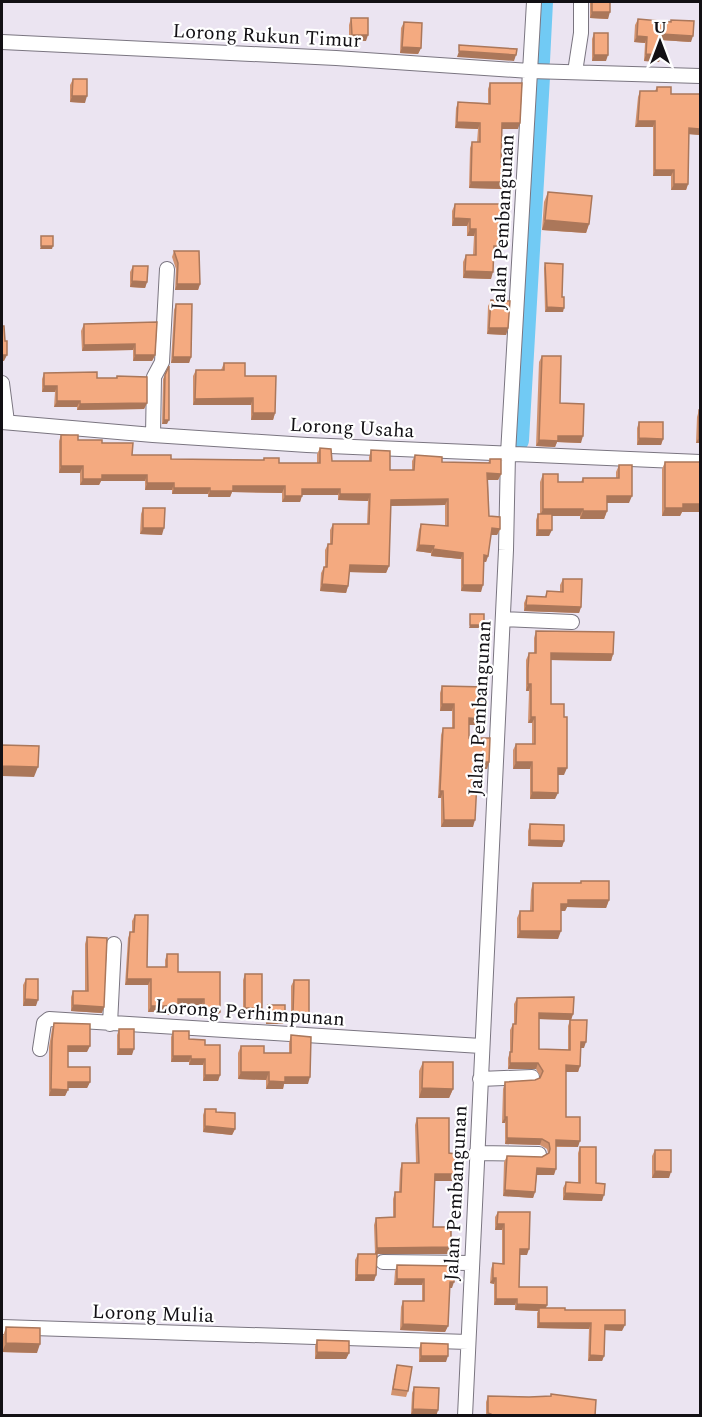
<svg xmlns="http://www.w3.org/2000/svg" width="702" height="1417" font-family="Spectral,serif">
	<rect width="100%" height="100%" fill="#ebe4f1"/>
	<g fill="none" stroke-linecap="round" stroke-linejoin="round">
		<path stroke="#71caf4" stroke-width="24" d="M538 61 541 2
			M517 440 538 77"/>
		<defs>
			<path id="minor" d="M2 42 336 58 530 71 700 76
				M575 72 581 33V2
				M2 383 7 422
				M2 422 153 435 307 445 700 462
				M153 435 154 377 162 362 167 269
				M503 619 572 622
				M110 1024 114 944
				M40 1049 44 1023 49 1019 481 1046
				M480 1079 532 1077
				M476 1153 539 1154
				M383 1262 472 1263
				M2 1327 468 1342
				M465 1416 506 550 508 454 534 2"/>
		</defs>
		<use href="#minor" stroke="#7a7580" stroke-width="16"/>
		<use href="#minor" stroke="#fff" stroke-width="14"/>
	</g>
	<path fill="#d2926e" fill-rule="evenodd" d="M590 2H610L608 19 590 18Z
		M351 18 366 41H349V25Z
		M638 19 691 42 662 40 661 55 659 62 644 61 645 43 634 42 635 25Z
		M404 22 421 48 418 54 400 53 401 28Z
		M594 33 606 61H592V39Z
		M73 79 85 103 70 102V85Z
		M490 83 518 129H502L501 164 502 189 469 188 470 148 472 142H477L478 129 455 128 456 108 458 102 488 103V89Z
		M657 87 671 94H700V135L689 134 688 184 686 190H671V176H653V127H635L638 97 640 91H655Z
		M548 192 589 224 586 233 542 230 544 202Z
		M455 204 501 254 494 253 491 279 463 278V262L466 255H473L474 236H467V226H452V211Z
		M174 251 200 284 198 290H175L176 269 172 257Z
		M545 263 562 297 563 312H545L544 268Z
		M133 266 147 282 145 288 130 287V272Z
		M491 300 508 328 506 335 487 334 488 306Z
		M176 304 191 357 189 363H171L174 310Z
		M157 322 155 355 152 361H133V350L82 351 81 331 84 324Z
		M542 356 560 403 581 443 557 442 555 447 536 446 539 362Z
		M224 363 245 376 275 413 273 420H251V405H193V376L196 370H221Z
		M44 373 97 378H116L117 376 147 403 144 409 77 410V407H54L55 392H42V379Z
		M165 375 167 424H162L163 379Z
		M699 410H700V443H696L697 417Z
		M639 422 663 439 661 445H637V428Z
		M61 435 78 440 102 443 132 455 171 459 263 460 264 458 279 463H317V454L320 448 332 461H369V457L371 450 390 470H412V461L415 455 442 462 488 463 490 459 501 474 498 480H488L489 516 500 529 497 535H491L488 556 486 562H484L481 592 461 591V559L431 556V553L416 551 419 530 421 524 445 526V505L391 506 389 566 386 573 349 572 348 586 346 593 320 591 321 573 324 567H325V550L328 544H330V530L333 524H367L368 501 338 500V495H302L300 502H282V493L232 492 230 497H208V494H172V490H145V481H101L99 485H80V473H59V441Z
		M665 462H700V512H682L680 516H662V469Z
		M619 465 629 503H607V511L604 519H580V516H552L549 536H536V520L538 514H540V482L543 474 558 482H581L583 478H616V472Z
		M143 508 162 535 140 534 141 514Z
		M563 579 581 607 579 613 524 611V603L527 596 545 597 547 591 560 592V585Z
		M536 631 613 654 611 661 551 660V704L564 775H558L555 799H530V769H513V750L516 744H532V723H528L529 691H526V660L529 653H534V638Z
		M442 686 483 725H469V738L489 762 487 769H478L473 827H441V798H438L441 735 443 728H452V711H440V693Z
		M530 824 564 841 562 847 528 846V831Z
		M581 881 609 900 606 908 567 907 565 911H561L558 939 517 938V918L520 911H530L531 890 533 883H580Z
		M135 915 147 967H165V960L167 954 178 972H220L217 1018H202V1005H178L175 1015H164V1012H148V985H125L128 938 130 932H132V921Z
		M87 937 102 1013 71 1011V997L73 991H85V944Z
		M245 974 262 1008 260 1014H243V980Z
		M26 979 36 1006H23V985Z
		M294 980 309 1015 307 1021H291V986Z
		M517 998 573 1014 571 1020 584 1048H581L580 1066 578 1072H566V1117L578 1147H556L554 1175H537L535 1192 533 1198 503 1196 504 1162 507 1156 542 1157 548 1153 547 1149 540 1145 505 1144V1123H502L503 1089 505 1082 535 1080 540 1078V1076L536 1069H508V1058L510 1052V1030L513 1024H514V1004ZM539 1019 570 1020 568 1026V1050L539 1049Z
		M268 1005 283 1024H266V1011Z
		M54 1023 87 1052H68V1067L90 1082 87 1088H68L65 1096H49V1047L52 1029Z
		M119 1029 132 1055H117V1035Z
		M173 1031 189 1039 205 1045 220 1075 218 1081H203V1065H189V1062H171V1037Z
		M291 1035 308 1084H284L283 1089H266V1080L238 1079V1053L241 1046 264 1053H289V1043Z
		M423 1062 453 1089 449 1098H419V1071Z
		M205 1109 216 1112 235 1129 232 1135 203 1132V1115Z
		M417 1118 449 1153 452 1181H435L433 1227 448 1254H377L376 1275 374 1281H355V1260L358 1254H375L374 1225 376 1218 393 1217V1199L395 1192H399L400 1170 402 1163H416L415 1125Z
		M580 1147 596 1183 602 1201 563 1200V1188L566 1182H578V1153Z
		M655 1150 669 1178H652V1156Z
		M498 1212 527 1255H520L519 1287 547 1305 546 1308 565 1310 622 1331 605 1330 604 1356 602 1361H588L589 1329 537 1328V1313L538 1311 515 1310V1305H494V1284L490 1283 491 1269 493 1263 502 1264V1230H495V1217Z
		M397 1265 452 1288H449L448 1326 445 1332 400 1330 401 1307 403 1301H422V1285H394L395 1271Z
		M6 1327 37 1353 2 1352 3 1336Z
		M317 1340 349 1353 346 1359H315V1346Z
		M421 1343 446 1362H419V1349Z
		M397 1365 408 1391 406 1397 391 1395 395 1371Z
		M414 1387 438 1410 436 1416 411 1415 412 1393Z
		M488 1396 595 1416H486V1402Z"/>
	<path fill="#ab775a" d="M592 12H610L608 19 590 18Z
		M662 34 693 36 691 42 660 40Z
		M352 35H368L366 41H349Z
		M637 36 647 37 645 43 634 42Z
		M402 47 421 48 418 54 400 53Z
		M459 51 516 55 514 61 457 57Z
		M646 54 661 55 659 62 644 61Z
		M594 55H608L606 61H592Z
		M72 96H87L85 103 70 102Z
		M638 121H655L653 127H635Z
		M457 122 480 123 478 129 455 128Z
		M502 123H520L518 129H500Z
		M689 128 700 129V135L687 134Z
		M655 170H674L671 176H653Z
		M471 182H504L502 189 469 188Z
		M674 184H688L686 190H671Z
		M454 218 470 219 467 226H452Z
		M545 220 589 224 586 233 542 230Z
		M470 229H476L474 236H467Z
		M41 246H53L52 249H40Z
		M494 246H504L501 254 491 253Z
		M465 271 493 272 491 279 463 278Z
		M132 281 147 282 145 288 130 287Z
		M177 284H200L198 290H175Z
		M547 307 564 308 563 312H545Z
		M489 328H508L506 335 487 334Z
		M135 344 133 350 82 351 84 345Z
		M2 355H7L4 361H2Z
		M135 355H155L152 361H133Z
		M173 357H191L189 363H171Z
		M44 386H57L55 392H42Z
		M253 398 251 405H193L195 399Z
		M57 401H80L77 407H54Z
		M147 403 144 409 77 410 80 404Z
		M253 413H275L273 420H251Z
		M164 420H169L167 424H162Z
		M558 436H583L581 443 557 442 555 447 536 446 539 440Z
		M699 437H700V443H696Z
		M639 438 663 439 661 445H637Z
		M61 466H83L80 473H59Z
		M487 473 501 474 498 480H485Z
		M102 475H147L145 481H101L99 485H80L83 479Z
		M147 483H174L172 490H145Z
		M233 486H285L282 493 232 492 230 497H208L210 491Z
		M174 488H210L208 494H172Z
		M302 489H340L338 495H300Z
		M340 494H370L368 501 338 500Z
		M285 496H302L300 502H282Z
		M607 496H632L629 503H604Z
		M448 499 445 505 389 506 391 500Z
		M683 504H700V512H682L680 516H662L665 508Z
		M543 509H583L580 516H540Z
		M583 511H607L604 519H580Z
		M143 528H164L162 535 140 534Z
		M492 528 500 529 497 535H489Z
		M538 530H552L549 536H536Z
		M419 545 434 546 431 553 416 551Z
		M433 549 463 553 461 559 431 556Z
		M484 555 488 556 486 562 481 561Z
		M350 565 389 566 386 573 347 572Z
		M322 584 348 586 346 593 320 591Z
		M463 585H483L481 592 461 591Z
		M526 605 581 607 579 613 524 611Z
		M470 625H484L483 628H469Z
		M551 653 613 654 611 661 548 660Z
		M528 684H531L529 691H526Z
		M442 704H454L452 711H440Z
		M531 717H535L532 723H528Z
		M469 718 485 719 483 725H466Z
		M478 762H489L487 769H476Z
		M516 762H532L530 769H513Z
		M2 766 38 767 34 777 2 776Z
		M558 768H567L564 775H556Z
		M440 791H443L441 798H438Z
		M532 792 558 793 555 799H530Z
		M444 820H475L473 827H441Z
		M530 840 564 841 562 847 528 846Z
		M568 900H609L606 908 567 907 565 911H558L561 904Z
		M520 931H561L558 939 517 938Z
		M127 979H151L148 985H125Z
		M25 999 38 1000 36 1006H23Z
		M178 999H204L202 1005H175Z
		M73 1005 104 1007 102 1013 71 1011Z
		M151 1006H167L164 1012H148Z
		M245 1008H262L260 1014H243Z
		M167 1009H178L175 1015H164Z
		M204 1012H220L217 1018H202Z
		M539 1013 573 1014 571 1020 537 1019Z
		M293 1014 309 1015 307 1021H291Z
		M268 1017 285 1018 283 1024H266Z
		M581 1042H586L584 1048H579Z
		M68 1046H90L87 1052H66Z
		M119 1049H134L132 1055H117Z
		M173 1056H191L189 1062H171Z
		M191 1059H205L203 1065H189Z
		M510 1063H538L536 1069H508Z
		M566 1065 580 1066 578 1072H564Z
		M241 1072H269L266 1080 238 1079Z
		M205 1075H220L218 1081H203Z
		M285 1077H310L308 1084H284L283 1089H266L269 1081Z
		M68 1082H90L87 1088H65Z
		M422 1088 453 1089 449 1098H419Z
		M51 1089 68 1090 65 1096H49Z
		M505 1117H507L505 1123H502Z
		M205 1126 235 1129 232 1135 203 1132Z
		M507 1138 542 1139 540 1145 505 1144Z
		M556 1140 580 1141 578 1147 554 1146Z
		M537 1168 556 1169 554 1175H535Z
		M655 1171 671 1172 669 1178H652Z
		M435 1174H455L452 1181H433Z
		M505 1190 535 1192 533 1198 503 1196Z
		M565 1193 604 1195 602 1201 563 1200Z
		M497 1224H504L502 1230H495Z
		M451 1247 448 1254H375L377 1248Z
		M520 1249H529L527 1255H518Z
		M357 1275H376L374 1281H355Z
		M493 1278H496L494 1284 490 1283Z
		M397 1279H424L422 1285H394Z
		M450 1282H454L452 1288H447Z
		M496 1299H517L515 1305H494Z
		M517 1304 547 1305 544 1311 539 1308 538 1311 515 1310Z
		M539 1323H591L589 1329 537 1328Z
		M403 1324 448 1326 445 1332 400 1330Z
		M605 1325H625L622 1331 603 1330Z
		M6 1343 40 1344 37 1353 2 1352Z
		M317 1352 349 1353 346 1359H315Z
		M590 1355 604 1356 602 1361H588Z
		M421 1356H448L446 1362H419Z
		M413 1409 438 1410 436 1416 411 1415Z"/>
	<path fill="#f4aa80" stroke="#ab775a" stroke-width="1.5" d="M592 2H610V12H592Z
		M351 18H368V35H352Z
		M638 19 671 22V20L694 21 693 36 662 34 661 55 646 54 647 37 637 36Z
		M404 22 422 23 421 48 402 47Z
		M594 33H608V55H594Z
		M459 45 517 49 516 55 459 51Z
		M73 79H87V96H72Z
		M490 83H522L520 123H502L501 164 504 165V182H471L472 142H480V123L457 122 458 102 490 104Z
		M657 87H671V94H700V129L689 128 688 184H674V170H655V121H638L640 91H657Z
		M548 192 592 196 589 224 545 220Z
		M455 204H504V246H494L493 272 465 271 466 255H476V229H470V219L454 218Z
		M41 236H53V246H41Z
		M174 251H199L200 284H177L178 263Z
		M545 263 563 264 562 297H564V308L547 307Z
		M133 266H148L147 282 132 281Z
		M491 300 510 301 508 328H489Z
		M176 304H192L191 357H173Z
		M157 322 155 355H135V344L84 345V324Z
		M2 326H4L5 341H7V355H2Z
		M542 356H561L560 403 584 404 583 436H558V441L539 440Z
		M224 363H245V376H276L275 413H253V398L195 399 196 370H224Z
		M169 366V420H164L165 375Z
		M97 372V378H117V376L147 377V403L80 404V401H57V386H44V373Z
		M699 410H700V437H699Z
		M639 422H663V439L639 438Z
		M61 435H78V440H102V443H133L132 455H171V459L264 460V458H279V463H320V448L331 449 332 461H371V450L390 451V470H414L415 455 442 457V462L490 463V459H501V474L487 473 489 516 500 517V529L492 528 488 556 484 555 483 585H463V553L433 549 434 546 419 545 421 524 448 526V499L391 500 389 566 350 565 348 586 322 584 324 567H327L328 544H332L333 524H369L370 494H340V489H302V496H285V486H233V491H210V488H174V483H147V475H102V479H83V466H61Z
		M665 462H700V504H683V508H665Z
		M619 465H632V496H607V511H583V509H543V474H558V482H583V478H619Z
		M143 508H165L164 528H143Z
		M538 514H552V530H538Z
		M563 579H582L581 607 526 605 527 596 546 597 547 591 563 592Z
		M470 614H484V625H470Z
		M536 631 614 632 613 654 551 653V704H564V717H567V768H558V793L532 792V762H516V744H535V717H531V684H528V669L529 653H536Z
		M442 686 486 687 485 719 469 718V738H490L489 762H478L475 820H444L443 791H440L443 728H454V704H442Z
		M2 745 39 746 38 767 2 766Z
		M530 824 564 825V841L530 840Z
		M581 881H609V900H568V904H561V931H520V911H533V883H581Z
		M135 915H148L147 967H167V954H178V972H220V1012H204V999H178V1009H167V1006H151V979H127L130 932H134Z
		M87 937 107 938 104 1007 73 1005V991H88Z
		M245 974H262V1008H245Z
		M26 979H38V1000L25 999Z
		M294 980H309V1015L293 1014Z
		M574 997 573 1014 539 1013V1049L570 1050V1020H587L586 1042H581L580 1066 566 1065V1117H580V1141L556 1140V1169L537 1168 535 1192 505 1190 507 1156 542 1157 549 1153 550 1149 549 1143 542 1139 507 1138V1117H505V1082L535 1080 540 1078 543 1071 538 1063H510V1052H512L513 1024H516L517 998Z
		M268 1005H285V1018L268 1017Z
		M54 1023 90 1024V1046H68V1067H90V1082H68V1090L51 1089 52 1041Z
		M119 1029H134V1049H119Z
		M173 1031H189V1039L205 1040V1045H220V1075H205V1059H191V1056H173Z
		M291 1035 311 1037 310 1077H285V1082L269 1081V1072H241V1046H264V1053H291Z
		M423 1062H453V1089L422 1088Z
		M205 1109H216V1112L235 1113V1129L205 1126Z
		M417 1118H449V1153L455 1154V1174H435L433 1227H451V1247L377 1248 376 1218 395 1217V1192H401L402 1163H419Z
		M580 1147H596V1183L605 1184 604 1195 565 1193 566 1182 580 1183Z
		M655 1150H671V1172L655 1171Z
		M498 1212H530L529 1249H520L519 1287H547V1305L517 1304V1299H496V1278H493V1263L504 1264V1224H497Z
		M358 1254H377L376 1275H357Z
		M397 1265 455 1266 454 1282H450L448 1326 403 1324V1301H424V1279H397Z
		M539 1308H565V1310H625V1325H605L604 1356 590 1355 591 1323H539Z
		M6 1327 40 1328V1344L6 1343Z
		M317 1340 349 1341V1353L317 1352Z
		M421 1343 448 1344V1356H421Z
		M397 1365 412 1367 408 1391 393 1389Z
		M414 1387 439 1388 438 1410 413 1409Z
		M551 1394 596 1400 595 1416H491V1414L488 1413V1396L529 1397 551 1396Z"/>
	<g text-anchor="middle" stroke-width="4.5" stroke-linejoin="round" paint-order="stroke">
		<g font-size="20" fill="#121014" stroke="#fff">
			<text transform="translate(267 35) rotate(3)" y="7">Lorong Rukun Timur</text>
			<text transform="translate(502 222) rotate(-87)" y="7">Jalan Pembangunan</text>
			<text transform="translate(352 427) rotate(3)" y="7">Lorong Usaha</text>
			<text transform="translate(479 708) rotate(-87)" y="7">Jalan Pembangunan</text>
			<text transform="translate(250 1012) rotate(4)" y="7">Lorong Perhimpunan</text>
			<text transform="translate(455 1193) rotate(-87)" y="7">Jalan Pembangunan</text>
			<text transform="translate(153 1313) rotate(2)" y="7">Lorong Mulia</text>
		</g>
	</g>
	<rect width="702" height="1417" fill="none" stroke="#121014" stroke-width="6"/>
	<g transform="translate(660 42)" stroke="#ffffff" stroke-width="4.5" paint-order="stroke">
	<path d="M0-4.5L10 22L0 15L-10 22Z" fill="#121014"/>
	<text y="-9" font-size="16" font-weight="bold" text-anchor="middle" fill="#121014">U</text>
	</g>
</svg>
